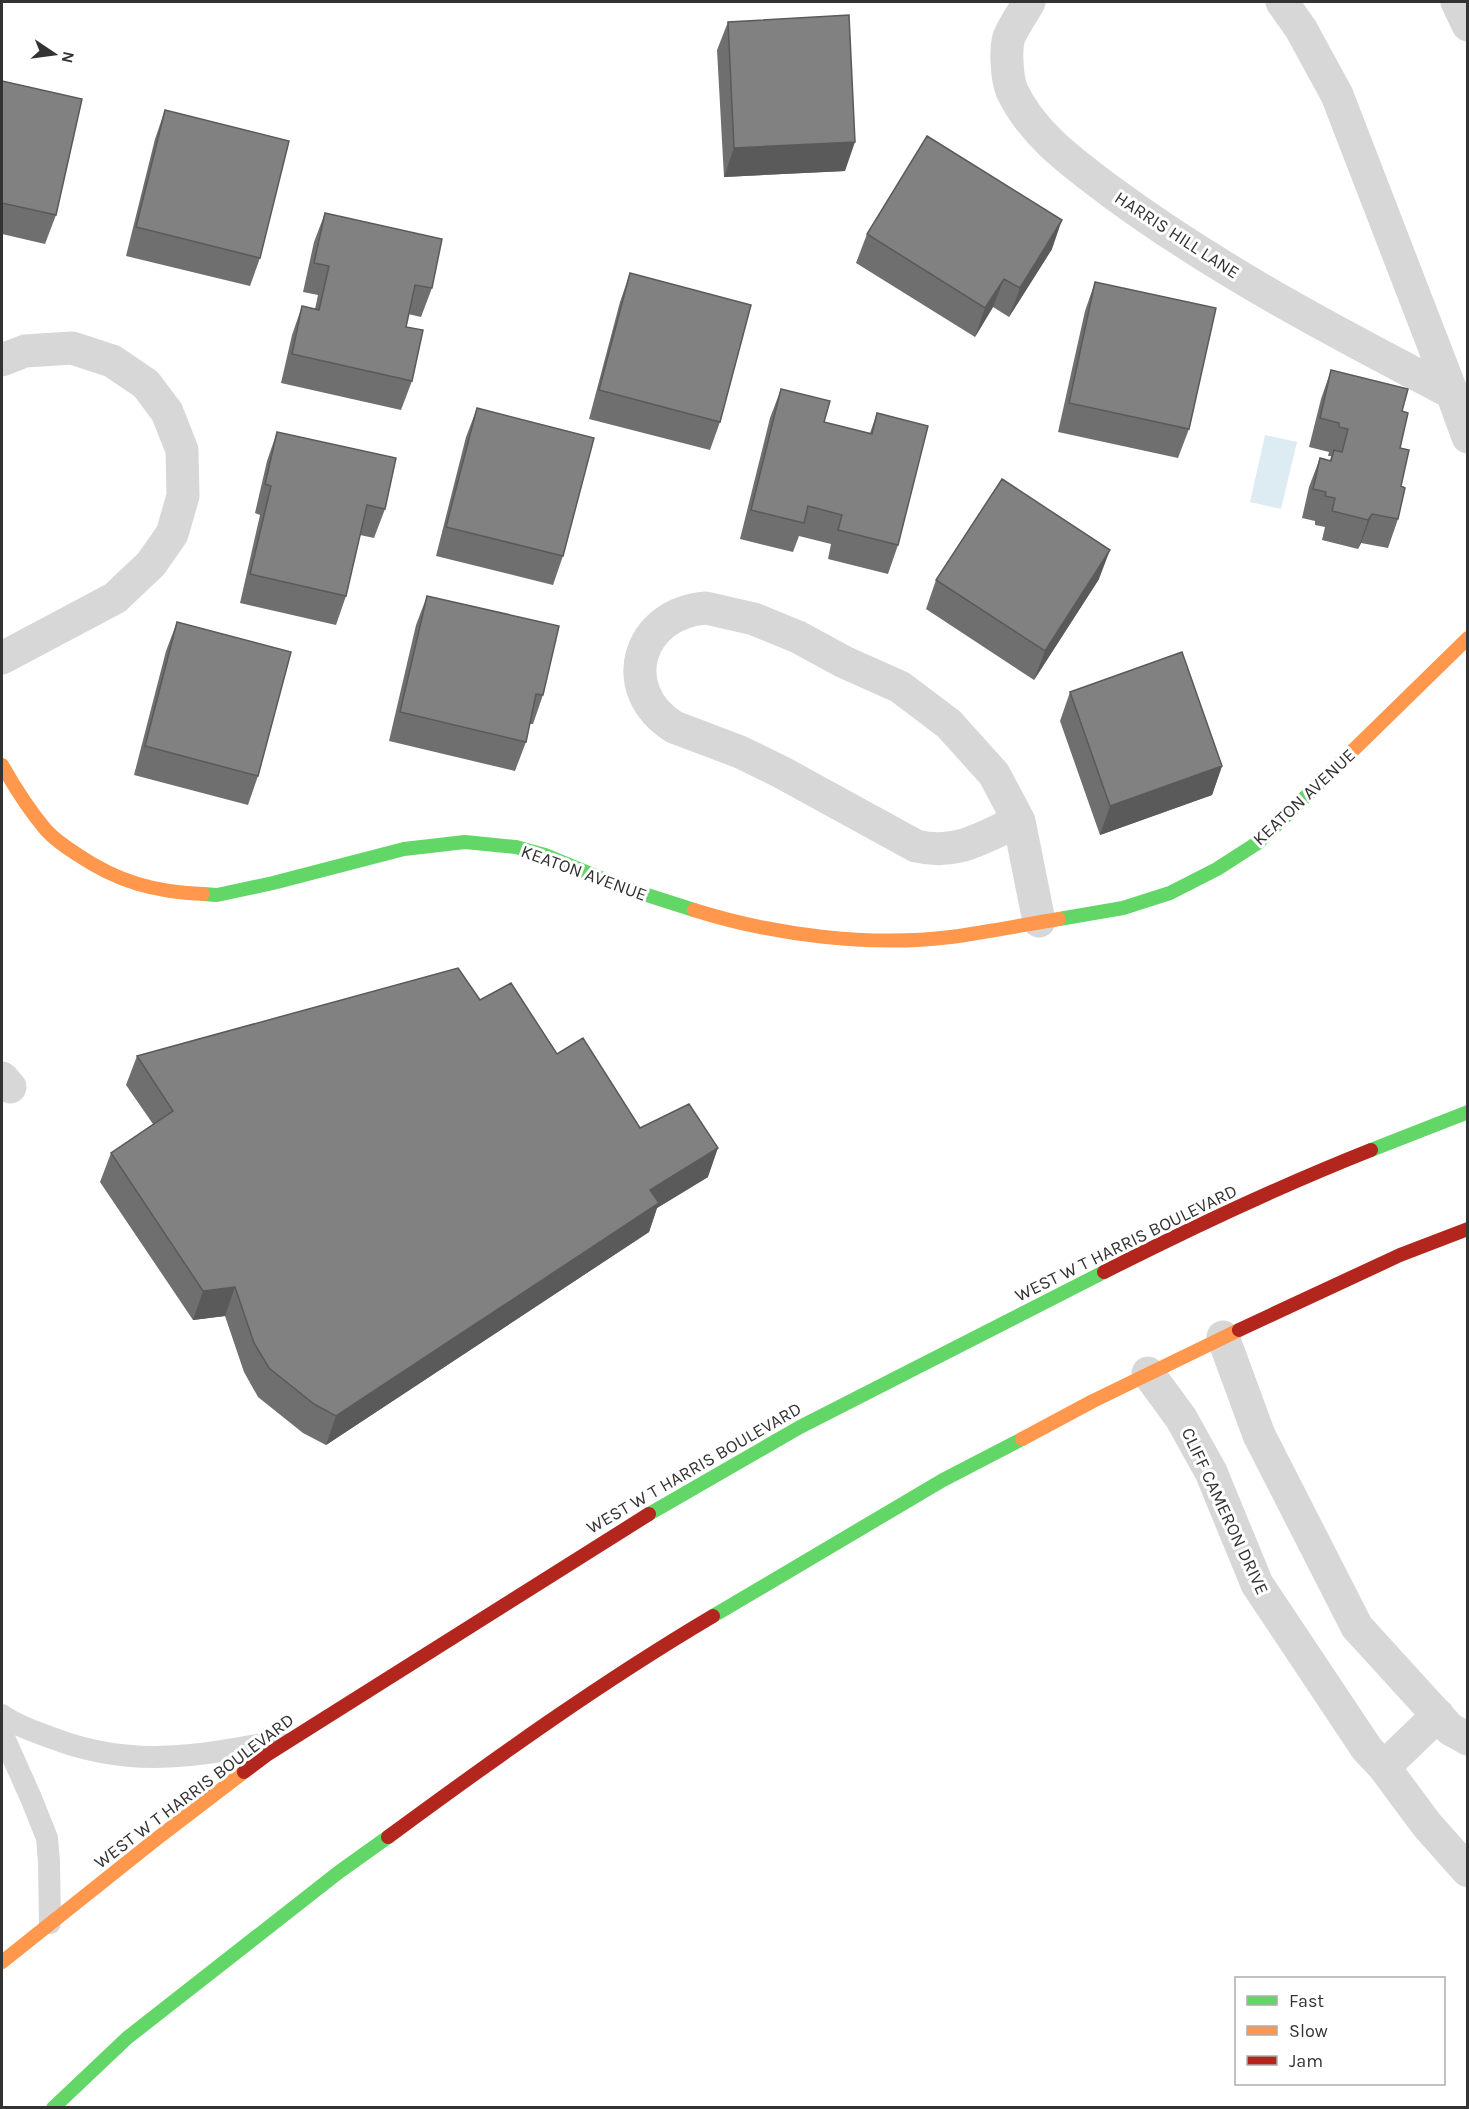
<svg xmlns="http://www.w3.org/2000/svg" width="1469" height="2109" font-family="Karla,sans-serif">
	<rect width="100%" height="100%" fill="#fff"/>
	<path fill="#ddebf3" d="M1265 435 1297 442 1281 509 1250 502Z"/>
	<g fill="none" stroke-linecap="round" stroke-linejoin="round">
		<path stroke="#d7d7d7" stroke-width="22" d="M2 1715C17 1726 34 1731 52 1738 133 1769 197 1756 279 1741
			M2 1733 31 1798 47 1838 49 1862 50 1923"/>
		<path stroke="#d7d7d7" stroke-width="33" d="M1029 2C1023 13 1014 25 1009 37 1005 50 1007 79 1012 91 1033 135 1073 163 1110 191 1217 270 1335 332 1452 393L1468 437
			M1282 2 1301 29 1337 95 1452 393
			M1457 2 1468 25
			M2 360 25 351 72 348 112 361 146 384 167 412 182 450 183 496 172 534 151 564 115 598 2 658
			M706 608 754 619 798 637 844 662 900 687 949 724 994 774 1019 821C982 837 958 856 916 846L781 772 740 752 674 727C615 690 637 613 706 608Z
			M1019 821 1039 921
			M2 1078 10 1087
			M1223 1337 1259 1435 1357 1627 1450 1729 1468 1739
			M1148 1373 1181 1418 1211 1472 1257 1584 1367 1749 1384 1767 1427 1825 1468 1871
			M1384 1767 1438 1715"/>
		<path stroke="#63d668" stroke-width="14" d="M203 894 217 895 273 883 404 849 465 842 516 847 545 855 622 887 694 910
			M1059 919 1123 908 1170 893 1217 869 1259 842 1338 765
			M1371 1150 1468 1112
			M649 1514 800 1427 1104 1272
			M713 1616 943 1480 1022 1439
			M53 2108 127 2038 339 1872 388 1837"/>
		<path stroke="#ff974d" stroke-width="14" d="M2 765C15 788 29 810 46 830 55 840 67 848 78 855 118 882 155 892 203 894
			M1338 765 1468 638
			M694 910C773 935 869 947 951 937 987 932 1023 925 1059 919
			M1022 1439 1093 1401 1239 1330
			M2 1962 155 1840 244 1772"/>
		<path stroke="#b3261e" stroke-width="14" d="M1104 1272C1191 1228 1280 1186 1371 1150
			M1239 1330 1400 1255 1468 1229
			M244 1772 268 1754 649 1514
			M388 1837C494 1759 600 1683 713 1616"/>
	</g>
	<path fill="#6f6f6f" d="M728 22 845 171 724 177 717 50Z
		M2 81 56 215 45 244 2 234Z
		M165 110 260 258 250 286 126 256 155 139Z
		M325 213 432 288 421 317 408 314 406 327 412 381 401 410 281 383 292 335 302 306 315 309 318 295 303 292 314 242Z
		M867 234 1052 249 1009 317 993 307 975 337 856 263Z
		M630 273 720 422 710 450 589 419 620 302Z
		M1095 282 1189 429 1178 458 1058 432 1085 311Z
		M1331 370 1402 411 1400 448 1401 486 1398 519 1388 548 1361 543 1358 549 1322 540 1325 527 1315 525V521L1302 518 1309 487 1320 458 1330 461 1331 456H1328L1329 452 1309 447 1321 399Z
		M781 389 824 422 870 433 877 413 898 545 888 574 828 559 831 544 799 536 793 552 740 539 770 418Z
		M477 408 563 556 553 585 436 556 466 437Z
		M277 432 385 509 374 538 360 535 346 596 336 625 240 603 260 515 255 513 267 461Z
		M1099 579 1034 680 926 609 936 580Z
		M427 596 543 695 533 724H530L526 742 515 771 389 741 416 625Z
		M177 622 258 776 248 805 134 775 166 651Z
		M1070 692 1222 766 1212 795 1100 835 1060 721Z
		M480 1000 557 1054 640 1128 708 1177 657 1208 649 1232 326 1445 303 1433 258 1397 244 1372 225 1316 193 1320 100 1182 111 1153 153 1124 126 1085 137 1056Z"/>
	<path fill="#5a5a5a" d="M855 142 845 171 724 177 734 148Z
		M1062 220 1052 249 1009 317 1020 288Z
		M1004 279 993 307 975 337 985 308Z
		M1372 514 1361 543 1358 549 1368 520Z
		M1110 550 1099 579 1034 680 1045 651Z
		M1222 766 1212 795 1100 835 1110 806Z
		M718 1148 708 1177 657 1208 649 1232 326 1445 336 1416 650 1190Z
		M235 1287 225 1316 193 1320 203 1291Z"/>
	<path fill="#818181" stroke="#5a5a5a" stroke-width="1.5" d="M849 15 855 142 734 148 728 22Z
		M2 81 82 99 56 215 2 203Z
		M165 110 289 141 260 258 136 227Z
		M927 136 1062 220 1020 288 1004 279 985 308 867 234Z
		M325 213 442 239 432 288 415 285 406 327 423 330 412 381 292 354 302 306 319 310 329 266 314 263Z
		M630 273 751 305 720 422 599 390Z
		M1095 282 1216 308 1189 429 1069 403Z
		M1331 370 1408 389 1402 411 1408 413 1400 448 1409 450 1401 486 1405 488 1398 519 1372 514 1368 520 1332 511 1335 498 1325 496 1326 492 1313 489 1320 458 1331 461 1334 450 1342 452 1348 429 1339 427V423L1320 418Z
		M781 389 830 401 824 422 872 434 877 413 928 426 898 545 838 530 842 515 808 506 804 523 751 510Z
		M477 408 594 438 563 556 446 527Z
		M277 432 396 458 385 509 367 505 346 596 250 574 271 486 265 484Z
		M1002 479 1110 550 1045 651 936 580Z
		M427 596 559 626 543 695 536 694 526 742 400 712Z
		M177 622 291 652 258 776 145 746Z
		M1182 652 1222 766 1110 806 1070 692Z
		M458 968 480 1000 511 983 557 1054 583 1038 640 1128 689 1104 718 1148 650 1190 659 1203 336 1416 314 1404 269 1368 254 1343 235 1287 203 1291 111 1153 173 1111 137 1056Z"/>
	<g text-anchor="middle" stroke-width="6" stroke-linejoin="round" paint-order="stroke">
		<g font-size="18" fill="#333" stroke="#fff">
			<text transform="translate(1177 235) rotate(33)" y="6">HARRIS HILL LANE</text>
			<text transform="translate(1304 797) rotate(-43)" y="6">KEATON AVENUE</text>
			<text transform="translate(584 873) rotate(20)" y="6">KEATON AVENUE</text>
			<text transform="translate(1126 1243) rotate(-26)" y="6">WEST W T HARRIS BOULEVARD</text>
			<text transform="translate(694 1468) rotate(-30)" y="6">WEST W T HARRIS BOULEVARD</text>
			<text transform="translate(1225 1511) rotate(65)" y="6">CLIFF CAMERON DRIVE</text>
			<text transform="translate(194 1791) rotate(-37)" y="6">WEST W T HARRIS BOULEVARD</text>
		</g>
	</g>
	<rect width="1469" height="2109" fill="none" stroke="#333333" stroke-width="6"/>
	<rect x="1235" y="1977" width="210" height="108" fill="#ffffff" stroke="#adadad" stroke-width="1.5"/>
	<rect x="1247" y="1996" width="30" height="9" fill="#63d668" stroke="#adadad" stroke-width="1.5"/>
	<text x="1289" y="2007" font-size="18" fill="#333333">Fast</text>
	<rect x="1247" y="2026" width="30" height="9" fill="#ff974d" stroke="#adadad" stroke-width="1.5"/>
	<text x="1289" y="2037" font-size="18" fill="#333333">Slow</text>
	<rect x="1247" y="2056" width="30" height="9" fill="#b3261e" stroke="#adadad" stroke-width="1.5"/>
	<text x="1289" y="2067" font-size="18" fill="#333333">Jam</text>
	<g transform="translate(54 54) rotate(103)" stroke="#ffffff" stroke-width="4.5" paint-order="stroke">
	<path d="M0-4.5L10 22L0 15L-10 22Z" fill="#333333"/>
	<text y="-9" font-size="16" font-weight="bold" text-anchor="middle" fill="#333333">N</text>
	</g>
</svg>
